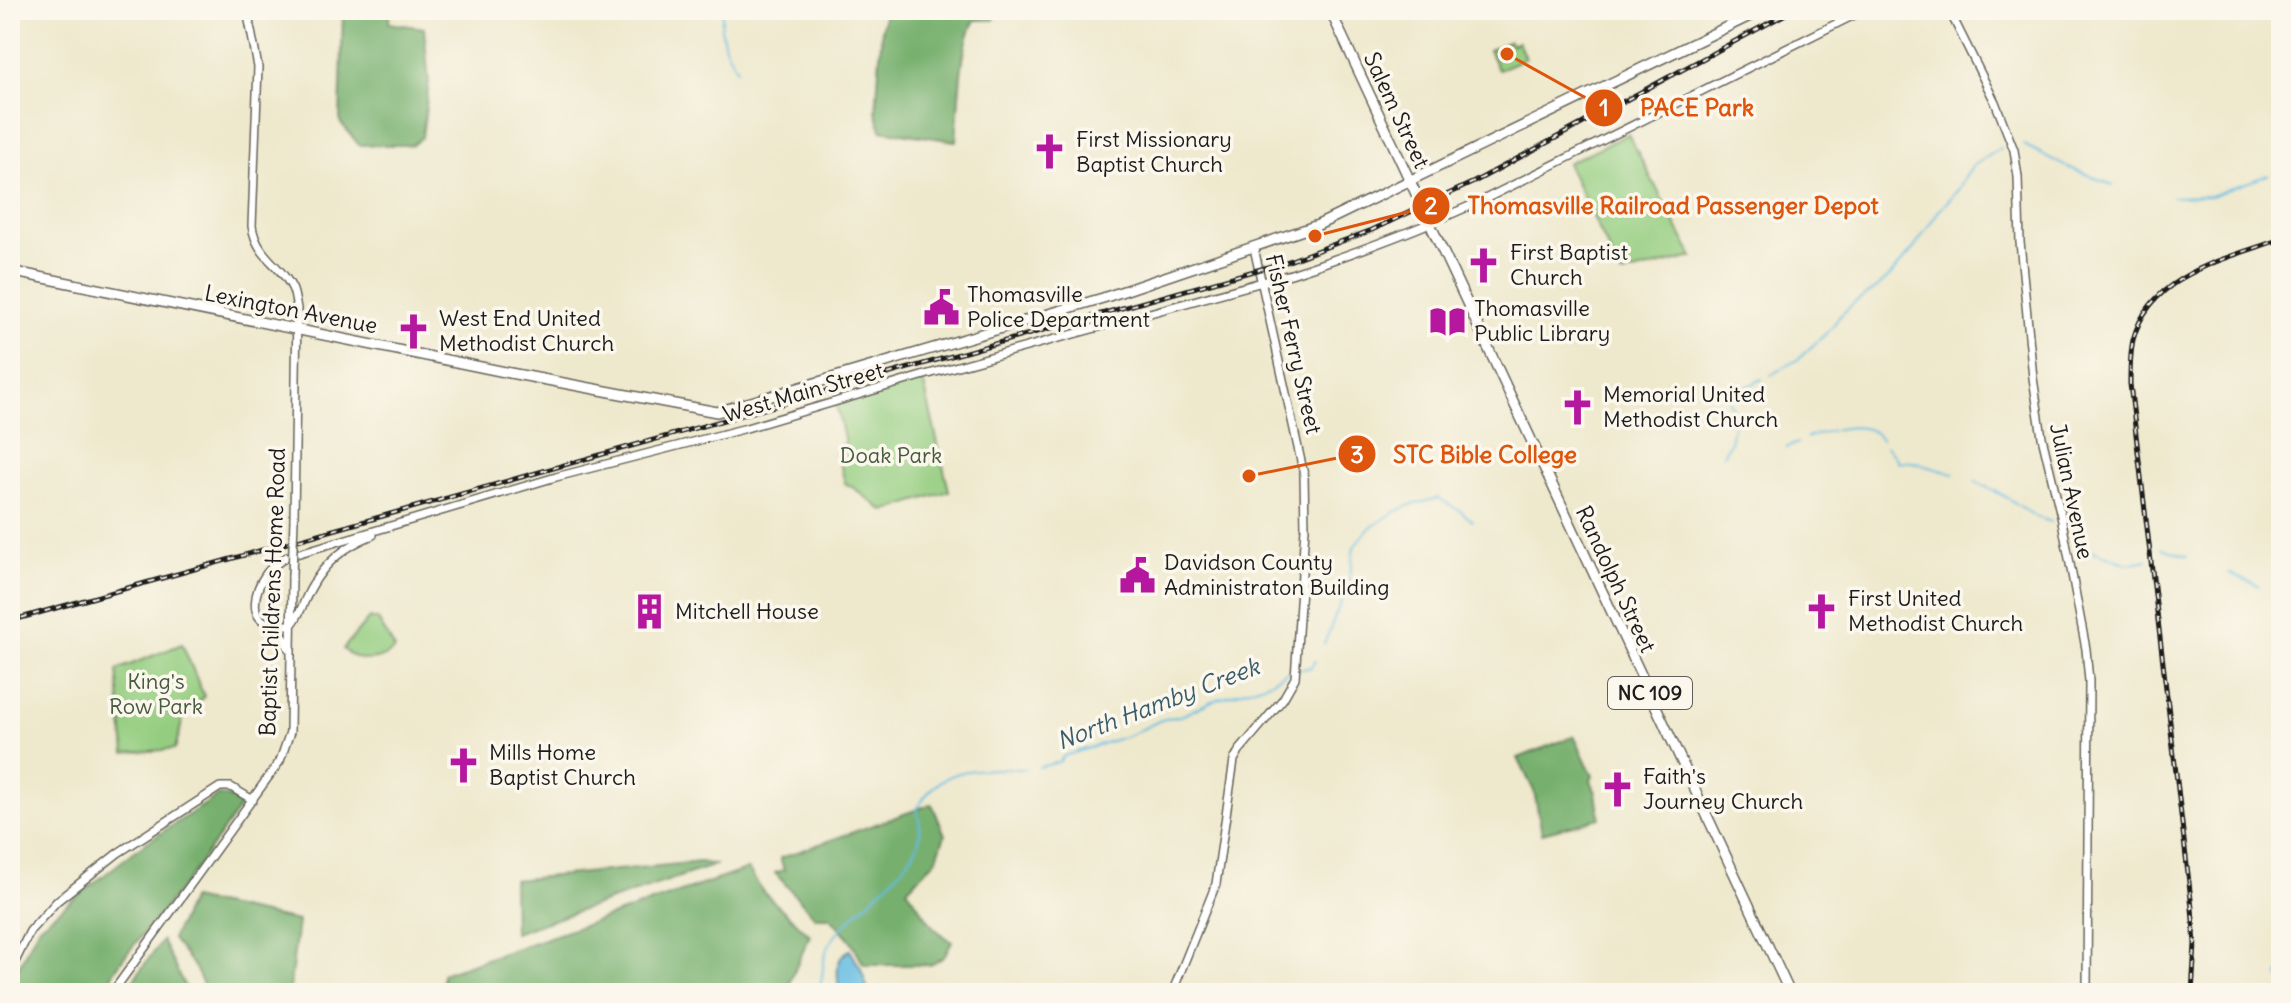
<svg xmlns="http://www.w3.org/2000/svg" width="2291" height="1003" font-family="Delius,sans-serif">
	<rect width="100%" height="100%" fill="#fbf7ec"/>
	<filter id="ink" filterUnits="userSpaceOnUse"><feTurbulence type="fractalNoise" baseFrequency=".0125" numOctaves="2"/><feDisplacementMap in="SourceGraphic" scale="16" xChannelSelector="R" yChannelSelector="G"/><feConvolveMatrix kernelMatrix="1 2 1 2 8 2 1 2 1" color-interpolation-filters="sRGB"/></filter>
	<filter id="wash" filterUnits="userSpaceOnUse"><feTurbulence type="fractalNoise" baseFrequency=".006" numOctaves="4" result="noise"/><feDisplacementMap in="SourceGraphic" scale="32" xChannelSelector="R" yChannelSelector="G"/><feGaussianBlur stdDeviation="1.8" result="paint"/><feColorMatrix in="noise" values="0 0 0 0 0 0 0 0 0 0 0 0 0 0 0 0 0 1.4 0 .05"/><feComposite in="paint" operator="in"/></filter>
	<g filter="url(#wash)">
		<rect width="100%" height="100%" fill="#eee8cc"/>
		<path fill="#94cd80" stroke="#58744e" stroke-width="2" d="M1509 41 1511 45 1518 42 1525 58 1498 70 1489 50Z
			M1628 134 1693 257 1621 275 1567 163Z
			M922 376 949 491 884 511C870 502 860 490 845 483L837 451 845 443 836 404Z
			M369 618 378 620 395 649C379 663 359 664 343 649Z
			M182 644 204 696 183 719 175 749 125 753 117 670Z"/>
		<path fill="#77b06e" stroke="#4a6645" stroke-width="2" d="M343 10H390L389 23 424 28 429 82 422 137 412 145H359L340 122Z
			M885 10H996L994 20H975C959 48 959 107 956 141L881 130 876 111 882 28Z
			M1574 736 1593 776 1591 780 1596 793 1600 818 1542 833 1534 791 1518 758Z
			M219 795 232 798 240 807 186 882 124 957 100 993H10V984L39 926 144 844Z
			M932 804 945 835 936 860 907 889 934 928 952 942 944 957 930 965H864L849 938 830 917H815L775 873 784 870 780 858Z
			M700 862 715 865 514 933 513 880Z
			M748 869 763 892 810 935 785 993H443L442 974Z
			M191 899 298 921 289 993H207L195 968 172 939Z
			M162 941 188 993H124L125 991Z"/>
		<path fill="#65bce2" stroke="#406c7f" stroke-width="2" d="M850 950 861 969 869 993H839C838 976 833 958 850 950Z"/>
		<g fill="none" stroke-linecap="round" stroke-linejoin="round">
			<path stroke="#65bce2" stroke-width="2" d="M723 10 721 28 725 47 737 70
				M2024 145 2065 166 2113 185
				M2274 173 2281 170
				M2172 197 2210 196 2268 175
				M1771 375 1797 360 1831 329 1839 317 1854 303 1877 288 1889 277 1915 247 1937 213 1958 190 1968 172 1973 166 2001 148
				M1807 438C1829 430 1866 418 1881 439
				M1886 446 1899 462 1909 461 1954 474
				M1786 448 1797 443
				M1723 455 1730 442 1736 412 1729 402 1731 395 1762 379
				M1975 481 2008 498 2036 517 2051 522
				M2077 536 2090 550 2128 564 2147 560
				M2162 548 2187 556
				M2229 573 2259 586
				M1324 644 1349 582 1354 547 1363 535 1370 528 1393 513 1408 506 1438 498 1462 512 1472 521
				M1299 670 1311 667 1315 661
				M1039 767 1059 762 1064 756 1130 735 1161 720 1183 715 1212 701 1267 683 1289 671
				M2278 978 2281 970
				M817 993C826 977 820 960 829 945 848 913 912 871 919 840 921 829 920 820 917 809 943 762 980 770 1025 769
				M2275 993 2276 991"/>
		</g>
	</g>
	<g filter="url(#ink)">
		<g fill="none" stroke-linecap="round" stroke-linejoin="round">
			<defs>
				<path id="minor" d="M247 10 258 67 252 226C257 258 281 264 292 288 295 294 295 301 297 308L294 519
					M1949 10 1995 102 2014 150 2018 177 2020 242 2033 378 2042 437 2061 516 2086 649 2089 681 2087 993
					M293 623C301 613 304 600 311 588 324 563 347 545 373 535
					M273 624 283 636 289 649
					M291 625C285 625 278 625 271 624 247 619 255 589 266 574 271 567 279 562 286 557L556 477 743 429 925 375 1291 274C1358 252 1423 228 1487 198L1864 10
					M10 972 30 931 57 901 118 853 220 787H231L253 800
					M112 993 280 761 290 732 292 576
					M1172 993 1216 884 1234 760 1239 751 1283 699 1295 678 1305 528 1304 475 1254 248"/>
				<path id="major" d="M1330 10 1790 993
					M10 271 510 373 717 412 1103 298 1318 225 1762 10"/>
			</defs>
			<use href="#minor" stroke="#66635a" stroke-width="10"/>
			<use href="#major" stroke="#66635a" stroke-width="12"/>
			<use href="#minor" stroke="#fff" stroke-width="7"/>
			<use href="#major" stroke="#fff" stroke-width="9"/>
			<defs>
				<path id="rail" d="M10 621 1289 261 1372 230 1474 182 1793 10
					M2192 993 2195 944 2192 908 2130 384C2130 369 2130 354 2133 340 2150 274 2226 259 2281 239"/>
			</defs>
			<use href="#rail" stroke="#1c1c1c" stroke-width="5"/>
			<use href="#rail" stroke="#fbf7ec" stroke-width="2" stroke-dasharray="6" stroke-linecap="butt"/>
			<defs>
				<path id="minor-bridge" d="M292 576 294 519"/>
			</defs>
			<use href="#minor-bridge" stroke="#66635a" stroke-width="10" stroke-linecap="butt"/>
			<use href="#minor-bridge" stroke="#fff" stroke-width="7"/>
		</g>
	</g>
	<defs>
		<symbol id="church-bare" viewBox="-9 -9 18 18"><path d="M-1.2-6h2.4v3.5h3.3v2.4h-3.3V6h-2.4V-.1h-3.3v-2.4h3.3Z" fill="#b5179e" stroke="#fbf7ec" stroke-width="2.5" paint-order="stroke"/></symbol>
		<symbol id="civic-bare" viewBox="-9 -9 18 18"><path d="M-.6-6.5H3V-4.5H.6V-3L4-1V1h2V6H-6V1h2V-1L-.6-3ZM-1.2 2.5V6h2.4V2.5Z" fill="#b5179e" stroke="#fbf7ec" stroke-width="2.5" paint-order="stroke"/></symbol>
		<symbol id="library-bare" viewBox="-9 -9 18 18"><path d="M-6-4Q-3-5.5-.7-3.5V5Q-3 3-6 4ZM6-4Q3-5.5 .7-3.5V5Q3 3 6 4Z" fill="#b5179e" stroke="#fbf7ec" stroke-width="2.5" paint-order="stroke"/></symbol>
		<symbol id="building-bare" viewBox="-9 -9 18 18"><path d="M-4-6H4V6H1V3H-1V6H-4ZM-2.5-4.3h1.7v1.8h-1.7ZM.8-4.3h1.7v1.8H.8ZM-2.5-1h1.7V.8h-1.7ZM.8-1h1.7V.8H.8Z" fill="#b5179e" stroke="#fbf7ec" stroke-width="2.5" paint-order="stroke"/></symbol>
	</defs>
	<g fill-rule="evenodd">
		<use href="#church-bare" x="1024" y="126" width="51" height="51"/>
		<use href="#church-bare" x="1458" y="240" width="51" height="51"/>
		<use href="#civic-bare" x="916" y="282" width="51" height="51"/>
		<use href="#library-bare" x="1422" y="296" width="51" height="51"/>
		<use href="#church-bare" x="388" y="306" width="51" height="51"/>
		<use href="#church-bare" x="1552" y="382" width="51" height="51"/>
		<use href="#civic-bare" x="1112" y="550" width="51" height="51"/>
		<use href="#building-bare" x="624" y="586" width="51" height="51"/>
		<use href="#church-bare" x="1796" y="586" width="51" height="51"/>
		<use href="#church-bare" x="438" y="740" width="51" height="51"/>
		<use href="#church-bare" x="1592" y="764" width="51" height="51"/>
	</g>
	<g text-anchor="middle" stroke-width="7" stroke-linejoin="round" paint-order="stroke">
		<rect fill="#fbf7ec" stroke="#5f5e5a" stroke-width="2" x="1608" y="677" width="84" height="32" rx="6"/>
		<g font-size="20" font-weight="bold" fill="#1c1c1c">
			<text x="1650" y="700">NC 109</text>
		</g>
		<g font-size="22" fill="#1c1c1c" stroke="#fbf7ec">
			<text transform="translate(1397 110) rotate(65)" y="8">Salem Street</text>
			<text transform="translate(291 309) rotate(11)" y="8">Lexington Avenue</text>
			<text transform="translate(1294 344) rotate(77)" y="8">Fisher Ferry Street</text>
			<text transform="translate(803 392) rotate(-16)" y="8">West Main Street</text>
			<text transform="translate(2072 491) rotate(78)" y="8">Julian Avenue</text>
			<text transform="translate(1616 579) rotate(65)" y="8">Randolph Street</text>
			<text transform="translate(272 592) rotate(-88)" y="8">Baptist Childrens Home Road</text>
		</g>
		<g font-size="22" fill="#1c1c1c" stroke="#fbf7ec" text-anchor="start">
			<text x="1076" y="147">First Missionary<tspan x="1076" dy="25">Baptist Church</tspan></text>
			<text x="1510" y="260">First Baptist<tspan x="1510" dy="25">Church</tspan></text>
			<text x="967" y="302">Thomasville<tspan x="967" dy="25">Police Department</tspan></text>
			<text x="1474" y="316">Thomasville<tspan x="1474" dy="25">Public Library</tspan></text>
			<text x="439" y="326">West End United<tspan x="439" dy="25">Methodist Church</tspan></text>
			<text x="1603" y="402">Memorial United<tspan x="1603" dy="25">Methodist Church</tspan></text>
			<text x="1164" y="570">Davidson County<tspan x="1164" dy="25">Administraton Building</tspan></text>
			<text x="1848" y="606">First United<tspan x="1848" dy="25">Methodist Church</tspan></text>
			<text x="675" y="619">Mitchell House</text>
			<text x="489" y="760">Mills Home<tspan x="489" dy="25">Baptist Church</tspan></text>
			<text x="1643" y="784">Faith's<tspan x="1643" dy="25">Journey Church</tspan></text>
		</g>
		<g font-size="22" fill="#465a3f" stroke="#fbf7ec">
			<text x="891" y="463">Doak Park</text>
			<text x="156" y="689">King's<tspan x="156" dy="25">Row Park</tspan></text>
		</g>
		<g font-size="24" font-style="italic" fill="#395c6b" stroke="#fbf7ec">
			<text transform="translate(1158 704) rotate(-21)" y="8">North Hamby Creek</text>
		</g>
	</g>
	<path fill="none" stroke="#de560d" stroke-width="3" d="M1507 54L1604 108M1315 236L1431 206M1249 476L1357 454"/>
	<g fill="#de560d" stroke="#fbf7ec" stroke-width="3">
		<circle cx="1507" cy="54" r="8"/>
		<circle cx="1315" cy="236" r="8"/>
		<circle cx="1249" cy="476" r="8"/>
		<circle cx="1604" cy="108" r="20"/>
		<circle cx="1431" cy="206" r="20"/>
		<circle cx="1357" cy="454" r="20"/>
	</g>
	<g font-size="24" text-anchor="middle" font-weight="bold" fill="#fff">
		<text x="1604" y="116">1</text>
		<text x="1431" y="214">2</text>
		<text x="1357" y="463">3</text>
	</g>
	<g font-size="24" text-anchor="middle" font-weight="bold" fill="#de560d" stroke="#fbf7ec" stroke-width="7" stroke-linejoin="round" paint-order="stroke">
		<text x="1697" y="116">PACE Park</text>
		<text x="1673" y="214">Thomasville Railroad Passenger Depot</text>
		<text x="1485" y="463">STC Bible College</text>
	</g>
	<rect width="2291" height="1003" fill="none" stroke="#fbf7ec" stroke-width="40"/>
</svg>
